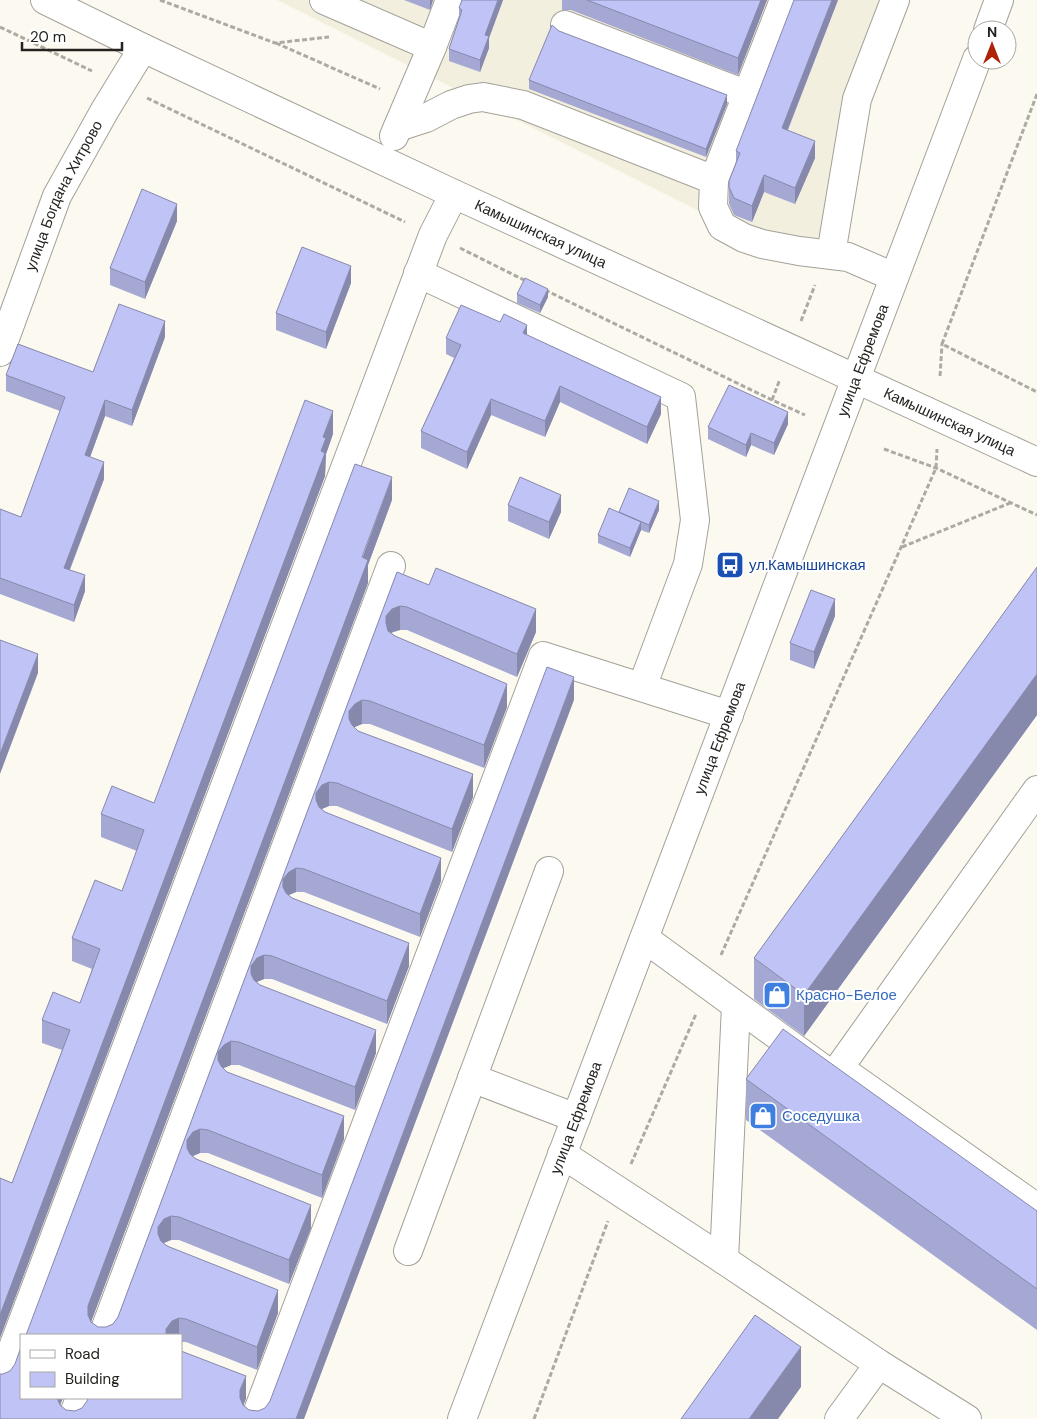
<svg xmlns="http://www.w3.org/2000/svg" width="1037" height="1419" font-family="'DM Sans',sans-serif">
	<rect width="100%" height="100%" fill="#fcfaf0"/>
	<path fill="#f3efde" d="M277 0H909L807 265Z"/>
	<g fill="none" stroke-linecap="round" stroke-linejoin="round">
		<defs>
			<g id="minor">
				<path id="s1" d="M45 0 143 48 454 194 1037 462"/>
				<path d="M324 0 432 47 394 136"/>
				<path d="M565 25 748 95"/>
				<path d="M988 30 999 0"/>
				<path d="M432 47 450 0"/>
				<path d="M398 127 426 118 451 105 469 99 483 97 523 105 714 180 784 0"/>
				<path d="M714 180 713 207 722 226 744 238 762 244 799 251 848 257 894 277"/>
				<path d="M831 254 857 99 895 0"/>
				<path d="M418 273 681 397 695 520 688 564 642 687"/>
				<path id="s2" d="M0 352 57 196 105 110 143 48"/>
				<path d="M644 938 833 1076 839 1068 1037 1208"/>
				<path d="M839 1068 1037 790"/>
				<path d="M472 1078 576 1118"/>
				<path d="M562 1154 724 1260 879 1364 967 1419"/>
				<path d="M408 1251 549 871"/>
				<path d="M724 1260 736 1006"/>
				<path d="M103 1335 391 566"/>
				<path d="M0 1382 433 235 454 194"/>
				<path d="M72 1419 80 1398"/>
				<path d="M255 1419 543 656 729 715"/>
				<path id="s3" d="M462 1419 977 59"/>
				<path d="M839 1419 879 1364"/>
			</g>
		</defs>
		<use href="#minor" stroke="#a3a198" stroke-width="30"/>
		<path stroke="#acaaa2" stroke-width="3" stroke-dasharray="5 2.5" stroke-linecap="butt" d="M160 0 275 43 329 37
			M0 27 92 71
			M276 43 380 89
			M1037 94 942 344 1037 392
			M147 98 405 222
			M460 248 526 281
			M545 290 772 400 805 415
			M801 321 815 285
			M940 376 942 344
			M772 400 780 379
			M884 449 936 468 1037 515
			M902 547 1010 503
			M721 955 936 468 937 449
			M631 1164 696 1014
			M534 1419 608 1221"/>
		<use href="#minor" stroke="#fff" stroke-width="28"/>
	</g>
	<path fill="#a5a8d3" d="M404 0H433L430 10Z
		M462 0H503L489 38V48L480 72 449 61V49L459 20V8Z
		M562 0H767L738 75 571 10H562Z
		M838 0 788 130 815 158 795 204 764 192 752 222 734 215 729 204V187L736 164V151Z
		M559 31 727 104 706 157 529 89V80Z
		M177 221 145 299 110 285V268Z
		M351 283 326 349 276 330V313Z
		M517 294 548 297 540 313 517 303Z
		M527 335 661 414 647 444 560 402 545 437 491 415 467 469 421 448V431L454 358 446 354V338Z
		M165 337 132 426 105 416 90 457 104 479 70 570 85 591 74 622 0 594V509L21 517 60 411 6 391V375L93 372Z
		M788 424 774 455 751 445 746 457 708 439V427Z
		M333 434 326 454 325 476 0 1338V1178L12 1183 62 1050 42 1043V1020L80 1003 92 969 72 961V938L122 891 137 851 101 837V814L154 803Z
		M392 500 368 565V583L91 1322 98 1327H106L113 1324 118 1317 397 572 536 632 517 677 407 630H400L391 633 507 707 484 768 370 724H362L354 727 358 731 473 797 452 852 337 806H329L321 809 441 881 420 937 304 892H296L288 895 292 898 409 966 387 1024 272 979H264L256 982 260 985 376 1053 355 1110 239 1065H231L223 1068 227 1072 344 1139 322 1198 208 1153H200L192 1156 311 1228 289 1284 179 1240H171L163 1243 278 1313 257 1370 186 1342H181V1335H26Z
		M508 505 561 512 549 539 508 521Z
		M659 510 649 533 641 530 630 557 598 543V535L619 512Z
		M1037 567V715L804 1036 754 999V958Z
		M835 616 814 669 790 660V643Z
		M746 1079 1037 1211V1330L746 1120Z"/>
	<path fill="#8688ac" d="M430 0H433L430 10Z
		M498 0H503L489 38V48L480 72V60L485 35Z
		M761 0H767L738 75V58Z
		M832 0H838L782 144V128Z
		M727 95V104L706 157V149Z
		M815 141V158L795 204V188Z
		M764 175V192L752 222V206Z
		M177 204V221L145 299V282Z
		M351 266V283L326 349V332Z
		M548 289V297L540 313V305Z
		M165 321V337L132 426V410Z
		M527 325V342L523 333Z
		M560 386V402L545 437V421Z
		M661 397V414L647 444V427Z
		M491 399V415L467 469V452Z
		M105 400V416L85 471V455Z
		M333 411V434L326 454 325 476 0 1338V1315L321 451 323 437Z
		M788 412V424L774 455V443Z
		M751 433V445L746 457V445Z
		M104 462V479L64 584V568Z
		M392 477V500L368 565V583L88 1330V1306Z
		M561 495V512L549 539V522Z
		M659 501V510L649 533V525Z
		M641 522V530L630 557V548Z
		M85 575V591L74 622V605Z
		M835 599V616L814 669V652Z
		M400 606V630L392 632 386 639V616L392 609Z
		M536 609V632L517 677V654Z
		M38 654V673L0 774V754Z
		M1037 674V715L804 1036V995Z
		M574 677V700L304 1419H296Z
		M507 684V707L484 768V745Z
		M362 700V724L355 727 349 734V711L355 704Z
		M473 774V797L452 852V829Z
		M329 782V806L322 809 316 816V793L322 785Z
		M441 858V881L420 937V914Z
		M296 868V892L289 895 283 902V879L289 872Z
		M409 943V966L387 1024V1001Z
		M264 955V979L257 982 251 989V966L257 958Z
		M376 1030V1053L355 1110V1087Z
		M231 1041V1065L224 1068 218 1075V1052L224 1045Z
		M344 1116V1139L322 1198V1175Z
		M200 1129V1153L193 1156 187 1163V1140L193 1132Z
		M311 1205V1228L289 1284V1260Z
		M171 1216V1240L164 1243 158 1250V1227L164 1219Z
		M278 1290V1313L257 1370V1347Z
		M179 1318V1335H166V1329L172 1321Z
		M801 1347V1387L778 1419H749Z
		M246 1376V1399L240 1413V1390Z
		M57 1398H63L57 1413Z"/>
	<path fill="#c0c3f5" stroke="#8688ac" d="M462 0H498L485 35 489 36 480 60 449 49 462 10 459 8Z
		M587 0H761L738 58Z
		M794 0H832L782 128 815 141 795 188 764 175 752 206 734 198 729 187V181L740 153 736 151Z
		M552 25 559 31 727 95 706 149 529 80Z
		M142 189 177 204 145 282 110 268Z
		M302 247 351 266 326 332 276 313Z
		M525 278 548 289 540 305 517 294Z
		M119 304 165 321 132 410 105 400 85 455 104 462 64 568 85 575 74 605 0 578V509L21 517 65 397 6 375 18 344 93 372Z
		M461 305 500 322 504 314 527 325 523 333 661 397 647 427 560 386 545 421 491 399 467 452 421 431 461 345 446 338Z
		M729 385 788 412 774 443 751 433 746 445 708 427Z
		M305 400 333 411 323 437 326 438 321 451 325 453 0 1315V1178L12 1183 70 1030 42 1020 53 992 80 1003 100 949 72 938 95 880 122 891 144 830 101 814 112 786 154 803Z
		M355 464 392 477 362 557 368 560 88 1306V1315L91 1322 98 1327H106L113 1324 118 1317 397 572 429 585 436 568 536 609 517 654 407 607 400 606 392 609 386 616V623L388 631 395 636 507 684 484 745 370 701 362 700 355 704 349 711V719L352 725 358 731 473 774 452 829 337 783 329 782 322 785 316 793V800L319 807 325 812 441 858 420 914 304 869 296 868 289 872 283 879V887L286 893 292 898 409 943 387 1001 272 956 264 955 257 958 251 966V974L254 980 260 985 376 1030 355 1087 239 1042 231 1041 224 1045 218 1052V1060L221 1066 227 1072 344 1116 322 1175 208 1130 200 1129 193 1132 187 1140V1148L190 1154 196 1159 311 1205 289 1260 179 1217 171 1216 164 1219 158 1227V1234L161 1241 167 1246 278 1290 257 1347 186 1319 179 1318 172 1321 166 1329V1335H26Z
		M520 477 561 495 549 522 508 505Z
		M629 488 659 501 649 525 619 512Z
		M609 508 641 522 630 548 598 535Z
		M1037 567V674L804 995 754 958Z
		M811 590 835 599 814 652 790 643Z
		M0 640 38 654 0 754Z
		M547 667 574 677 296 1419H0V1374H3L10 1371 15 1364 21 1347V1398H57L60 1405 66 1410 75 1411 82 1408 87 1401 88 1398H181V1351L246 1376 240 1390V1398L243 1405 249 1410 258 1411 265 1408 270 1401Z
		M783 1029 1037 1211V1289L746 1079Z
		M755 1315 801 1347 749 1419H681Z"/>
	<defs>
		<symbol id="bus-square" viewBox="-11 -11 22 22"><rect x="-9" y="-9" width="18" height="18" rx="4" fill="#1a4fb4" stroke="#fff"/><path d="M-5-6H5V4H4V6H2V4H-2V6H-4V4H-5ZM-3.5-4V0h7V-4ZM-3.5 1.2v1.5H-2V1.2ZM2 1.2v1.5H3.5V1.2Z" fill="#fff"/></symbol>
		<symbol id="shop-square" viewBox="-11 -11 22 22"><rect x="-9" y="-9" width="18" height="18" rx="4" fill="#3f7fe0" stroke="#fff"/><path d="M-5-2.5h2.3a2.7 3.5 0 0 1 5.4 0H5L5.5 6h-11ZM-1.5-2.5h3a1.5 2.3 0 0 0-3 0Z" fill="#fff"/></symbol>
	</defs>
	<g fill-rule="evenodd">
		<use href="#bus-square" x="714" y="549" width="32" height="32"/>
		<use href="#shop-square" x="761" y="979" width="32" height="32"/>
		<use href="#shop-square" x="747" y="1100" width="32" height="32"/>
	</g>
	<g text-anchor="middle" stroke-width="4" stroke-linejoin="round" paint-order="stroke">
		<g font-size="15" fill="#24231f" stroke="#fff">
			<text dy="5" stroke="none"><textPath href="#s2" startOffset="169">улица Богдана Хитрово</textPath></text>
			<text dy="5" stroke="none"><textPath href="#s1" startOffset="548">Камышинская улица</textPath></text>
			<text dy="5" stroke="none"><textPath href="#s3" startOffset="1132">улица Ефремова</textPath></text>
			<text dy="5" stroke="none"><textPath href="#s1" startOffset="998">Камышинская улица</textPath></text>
			<text dy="5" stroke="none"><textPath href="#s3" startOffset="728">улица Ефремова</textPath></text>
			<text dy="5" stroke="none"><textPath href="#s3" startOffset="322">улица Ефремова</textPath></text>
		</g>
		<g font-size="15" fill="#164399" stroke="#fff" text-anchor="start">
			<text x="749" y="570">ул.Камышинская</text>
		</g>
		<g font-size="15" fill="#366cbe" stroke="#fff" text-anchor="start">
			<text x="796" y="1000">Красно-Белое</text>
			<text x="782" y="1121">Соседушка</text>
		</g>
	</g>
	<rect x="20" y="1334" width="162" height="65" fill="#ffffff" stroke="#a7a7a5"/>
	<rect x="30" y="1350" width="25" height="8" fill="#ffffff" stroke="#a7a7a5"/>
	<text x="65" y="1359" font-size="15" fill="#24231f">Road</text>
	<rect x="30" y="1372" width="25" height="15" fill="#c0c3f5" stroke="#a7a7a5"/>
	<text x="65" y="1384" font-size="15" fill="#24231f">Building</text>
	<g transform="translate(992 45)"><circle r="24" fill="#ffffff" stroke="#a7a7a5"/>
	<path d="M0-4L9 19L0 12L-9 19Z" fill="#af2109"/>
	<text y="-8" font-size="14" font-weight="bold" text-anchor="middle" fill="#24231f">N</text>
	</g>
	<path d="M22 42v8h100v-8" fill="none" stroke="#24231f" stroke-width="2.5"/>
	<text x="30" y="42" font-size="15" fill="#24231f" stroke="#ffffff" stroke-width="4" paint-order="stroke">20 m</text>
</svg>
